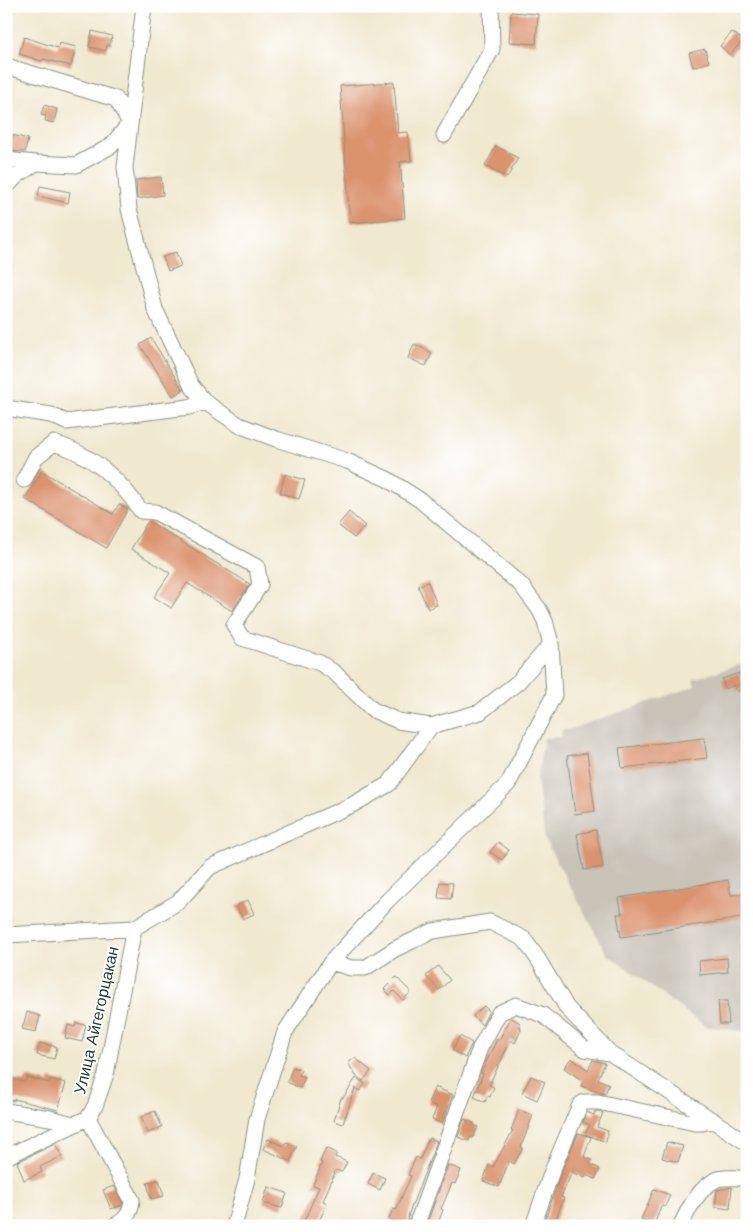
<svg xmlns="http://www.w3.org/2000/svg" width="753" height="1232" font-family="Mali,sans-serif">
	<rect width="100%" height="100%" fill="#fff"/>
	<filter id="ink" filterUnits="userSpaceOnUse"><feTurbulence type="fractalNoise" baseFrequency=".02" numOctaves="2"/><feDisplacementMap in="SourceGraphic" scale="10" xChannelSelector="R" yChannelSelector="G"/><feConvolveMatrix kernelMatrix="1 2 1 2 8 2 1 2 1" color-interpolation-filters="sRGB"/></filter>
	<filter id="wash" filterUnits="userSpaceOnUse"><feTurbulence type="fractalNoise" baseFrequency=".0096" numOctaves="4" result="noise"/><feDisplacementMap in="SourceGraphic" scale="20" xChannelSelector="R" yChannelSelector="G"/><feGaussianBlur stdDeviation="1.12" result="paint"/><feColorMatrix in="noise" values="0 0 0 0 0 0 0 0 0 0 0 0 0 0 0 0 0 1.4 0 .05"/><feComposite in="paint" operator="in"/></filter>
	<g filter="url(#wash)">
		<rect width="100%" height="100%" fill="#f0e8cf"/>
		<path fill="#c9c3b8" d="M740 665 747 668V1032L705 1026 607 954 545 840 537 780 544 738 561 737 562 729 568 730 695 686 693 679Z"/>
		<g id="blocks">
			<path fill="#db936e" d="M511 12 538 14 536 44 509 42Z
				M92 31 112 36 110 46 107 45 106 51 89 47Z
				M732 32 743 40 730 55 720 46Z
				M24 37 58 48 59 43 76 47 71 66 43 59 42 61 19 54Z
				M705 49 709 62 693 67 689 53Z
				M394 82 398 133 408 132 411 161 400 162 405 218 350 223 340 86Z
				M44 105 57 109 54 123 45 121 46 116 41 115Z
				M12 135 28 139 25 152 8 151Z
				M496 146 518 158 507 178 485 166Z
				M161 177 163 195 137 199 136 180Z
				M40 186 70 192 68 203 38 196Z
				M176 252 181 266 168 271 163 257Z
				M151 338 183 390 173 396 140 345Z
				M414 344 432 353 426 366 408 358Z
				M42 471 113 514 119 504 128 509 106 548 25 499Z
				M285 474 305 480 299 499 280 493Z
				M349 512 365 526 354 538 338 525Z
				M148 521 250 584 232 611 187 583 171 608 154 597 170 573 131 549Z
				M428 582 437 605 428 609 418 586Z
				M739 673 745 689 737 691 735 685 725 689 722 679Z
				M704 738 707 758 622 768 619 748Z
				M587 753 595 811 575 814 567 756Z
				M596 830 603 867 584 870 577 834Z
				M498 842 509 850 502 860 490 852Z
				M728 880 731 895 747 893V917L621 937 617 914H622L619 898Z
				M440 882 453 883 451 899 438 898Z
				M248 900 254 914 243 919 236 906Z
				M727 958 728 972 700 975 699 961Z
				M438 966 450 980 439 990 426 976Z
				M396 977 411 992 403 1000 394 991 390 995 384 989Z
				M718 1001H727L729 1024H720Z
				M484 1006 489 1011 482 1025 473 1016Z
				M27 1012 40 1016 36 1032 22 1029Z
				M511 1018 519 1022 521 1030 515 1043 511 1040 489 1085 494 1087 490 1097 487 1096 485 1102 474 1097 483 1074 481 1073 497 1039 499 1040Z
				M76 1023 86 1025 82 1042 65 1038 68 1025 75 1027Z
				M460 1036 472 1043 465 1058 452 1050Z
				M40 1043 57 1047 54 1059 37 1055Z
				M355 1058 371 1071 363 1081 356 1076 348 1063Z
				M571 1058 588 1070 593 1060 605 1063 598 1079 609 1084 605 1094 581 1086 583 1081 564 1068Z
				M293 1067 301 1070 299 1075 305 1077 300 1088 287 1082Z
				M531 1076 545 1082 537 1100 522 1093Z
				M27 1077 49 1083 50 1079 66 1083 58 1110 14 1099V1101L6 1099V1078L25 1082Z
				M356 1078 365 1084 360 1091 355 1088 343 1124 334 1121 341 1098H343Z
				M435 1087 453 1095 442 1124 432 1119 437 1107 428 1103Z
				M519 1110 533 1115 521 1147 523 1148 514 1164 509 1161 499 1187 483 1181 489 1165 493 1167 513 1130H511Z
				M155 1111 162 1127 148 1133 141 1117Z
				M595 1111 603 1113 597 1127 608 1131 606 1142 585 1134 590 1125 583 1122 587 1112 594 1115Z
				M464 1119 474 1123V1125L478 1127 473 1138 470 1137 469 1141 458 1137Z
				M578 1133 591 1137 584 1157 592 1160 590 1164 600 1169 595 1179 586 1175 585 1178 572 1172 561 1197 564 1198 553 1226H543L561 1174Z
				M429 1138 437 1141 409 1213 407 1226H403L389 1219 393 1209 396 1210 411 1176 408 1175 416 1157 420 1159Z
				M268 1139 284 1146 286 1142 297 1146 290 1161 263 1149Z
				M667 1142 683 1146 678 1162 662 1158Z
				M55 1144 62 1156 40 1167 42 1172 24 1180 17 1162Z
				M326 1148 337 1153 335 1157 347 1162 342 1172 336 1170 323 1201 327 1203 317 1226H302L319 1187 313 1185 322 1163 320 1162Z
				M448 1165 461 1170 455 1184 452 1183 441 1209 443 1210 437 1226H426Z
				M373 1173 385 1178 380 1190 368 1184Z
				M159 1180 164 1196 151 1199 147 1183Z
				M114 1186 122 1202V1205L111 1209 103 1190Z
				M268 1187 287 1193 282 1208 263 1203Z
				M732 1187 730 1209 715 1207 717 1190Z
				M654 1189 670 1195 665 1207 661 1206 654 1225 641 1220Z"/>
		</g>
	</g>
	<g filter="url(#ink)">
		<use href="#blocks" fill-opacity="0" stroke="#889282" stroke-width="1"/>
		<g fill="none" stroke-linecap="round" stroke-linejoin="round">
			<defs>
				<path id="minor" d="M144 6 125 167 129 209 155 309 191 385 205 402 239 425 276 439 347 461 387 479 420 500 521 585 539 609 545 621 551 644 554 695 508 784 388 900 331 962 285 1032 257 1119 247 1179 234 1226
					M6 66 116 99 130 123 111 146 76 165 36 163 18 175 6 187
					M444 135 492 49 491 6
					M6 160 36 163
					M6 408 51 415 66 422 189 407 205 402
					M24 480 36 457 54 443C93 455 119 479 141 511L155 512 257 567 260 585 234 625 242 638 320 663 335 673 373 710 398 721 431 726
					M6 935 134 928 178 902 210 867 352 805 389 784 431 726 480 712 518 682 551 644
					M331 962 351 968H365L395 949 433 931 490 922 524 939 538 959 567 1008 610 1053 747 1143
					M6 1111 50 1118 73 1124
					M88 1118 132 1200C131 1213 126 1220 114 1226
					M6 1157 88 1118 95 1106 106 1074 134 928
					M416 1226 480 1048 499 1013 516 1005 543 1015 585 1049 610 1053
					M533 1226 552 1171 580 1105 584 1102H598L695 1123H702L713 1120
					M681 1226C687 1210 701 1185 718 1179 727 1177 738 1178 747 1178"/>
			</defs>
			<use href="#minor" stroke="#889282" stroke-width="17"/>
			<use href="#minor" stroke="#fff" stroke-width="15"/>
		</g>
	</g>
	<g text-anchor="middle" stroke-width="4" stroke-linejoin="round" paint-order="stroke">
		<g font-size="16" fill="#1f3d34" stroke="#fff">
			<text transform="translate(96 1020) rotate(-77)" y="6">Улица Айгегорцакан</text>
		</g>
	</g>
	<rect width="753" height="1232" fill="none" stroke="#fff" stroke-width="25"/>
</svg>
